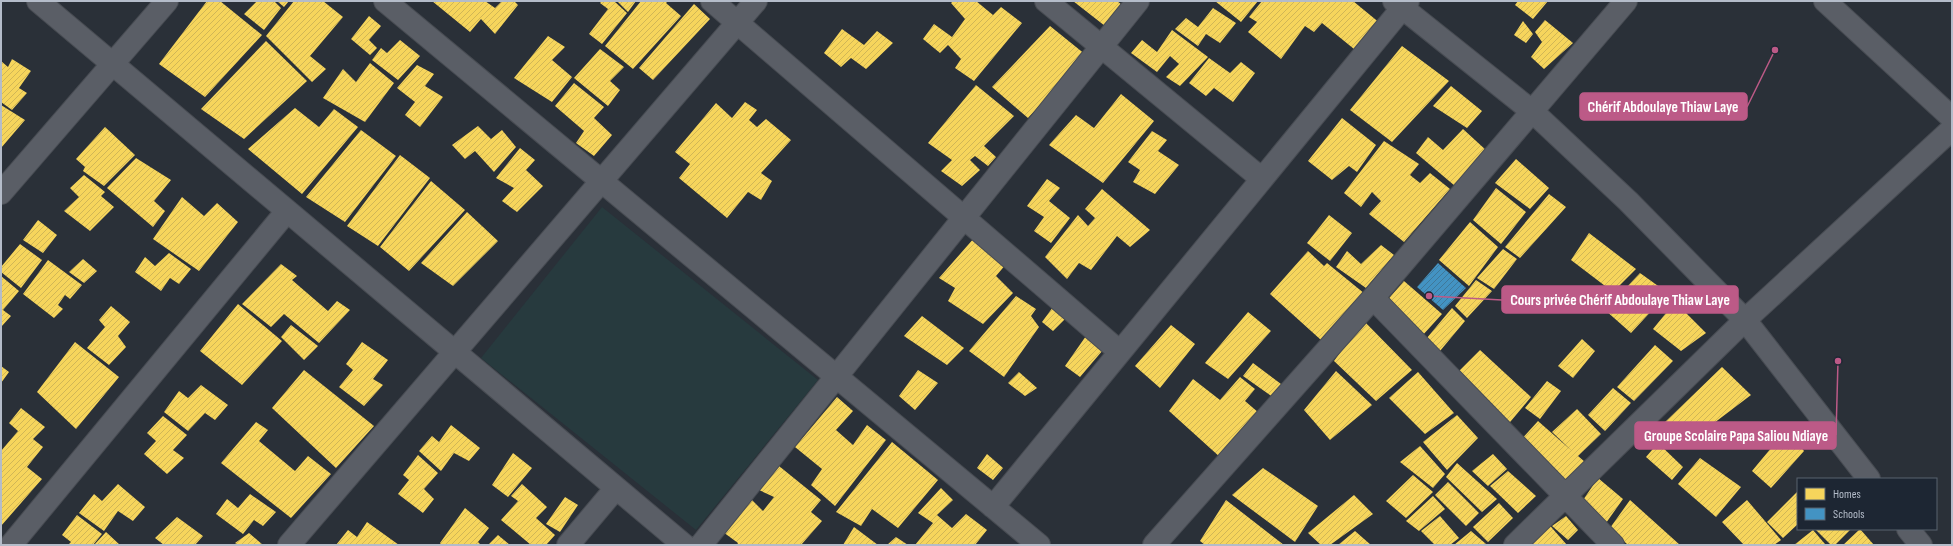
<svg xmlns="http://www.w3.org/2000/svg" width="1953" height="546" font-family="'Sofia Sans Condensed',sans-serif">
	<defs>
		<pattern id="homes-hatch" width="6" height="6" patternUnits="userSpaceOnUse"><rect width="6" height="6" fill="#f6d55c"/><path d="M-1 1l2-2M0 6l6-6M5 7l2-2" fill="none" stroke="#d0b656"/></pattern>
		<pattern id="schools-hatch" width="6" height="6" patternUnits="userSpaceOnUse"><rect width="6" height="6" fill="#4393c3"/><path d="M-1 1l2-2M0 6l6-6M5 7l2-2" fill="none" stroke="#3f789a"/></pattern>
	</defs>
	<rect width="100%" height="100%" fill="#2a3038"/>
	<path fill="#273a3e" d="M602 207 818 380 696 530 481 358Z"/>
	<path fill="url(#homes-hatch)" d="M207 1H220L262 35 205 97 159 64Z
		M257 1H274L281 8 264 30 244 14Z
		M277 1H289L284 7Z
		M294 1H323L343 17 310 56 326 69 312 82 266 36Z
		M432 1H485L495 8 502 1H514L518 5 495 34 481 19 470 32Z
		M602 1H614L627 13 602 44 589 34 608 9 600 3Z
		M617 1H636L628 12Z
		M641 1H668L666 3 681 16 633 69 605 46Z
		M953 1H976L993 15 1001 7 1022 23 974 81 955 68 961 59 948 45 940 53 923 39 934 24 952 37 965 19 951 3Z
		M1073 1H1117L1122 5 1105 26Z
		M1215 1H1258L1241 22Z
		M1262 1H1353L1381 24 1354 49 1322 23 1314 32 1305 26 1281 59 1248 32 1257 22 1249 17Z
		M1518 1H1548L1533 19 1515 5Z
		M694 4 710 19 653 80 639 68Z
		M1213 8 1236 23 1220 43 1206 34 1198 46 1175 29 1186 18 1198 27Z
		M369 16 381 26 369 40 377 48 370 55 351 39Z
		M1545 20 1573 43 1544 69 1531 57 1542 42 1535 32Z
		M1523 21 1533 34 1526 43 1514 35Z
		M1050 26 1086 55 1028 118 992 87Z
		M842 29 864 45 877 31 893 43 866 69 851 58 841 67 824 53Z
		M1172 30 1208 57 1180 86 1166 77 1179 64 1170 56 1157 72 1131 53 1142 40 1157 52Z
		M548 36 565 47 552 60 572 77 552 102 514 78Z
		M400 40 420 56 398 80 372 60 381 48 387 53Z
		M266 41 307 81 244 139 201 109Z
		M1402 46 1449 81 1392 142 1350 110Z
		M600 49 624 67 610 81 620 90 608 106 574 78Z
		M1209 58 1230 73 1241 62 1255 73 1233 102 1214 88 1206 96 1189 83Z
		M12 59 31 71 19 88 27 93 12 110 1 102V61L8 67Z
		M370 63 394 83 365 122 323 98 343 69 356 82Z
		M417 65 434 74 425 86 443 97 420 127 405 115 415 102 397 88Z
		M574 83 604 107 594 118 612 135 594 156 576 143 584 131 555 106Z
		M976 85 1014 116 984 146 996 157 988 166 975 156 970 160 980 170 962 186 941 171 952 160 928 143Z
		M1451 86 1482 111 1467 128 1433 106Z
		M1121 94 1154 121 1103 183 1049 145 1076 115 1094 128Z
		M745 102 757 110 749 120 757 127 766 119 791 140 761 173 772 181 761 200 748 192 727 218 679 178 690 164 675 152 716 103 732 118Z
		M1 105 25 120 1 148Z
		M295 108 319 127 334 109 358 127 302 194 248 149Z
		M1342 118 1376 145 1357 172 1349 166 1332 180 1308 161Z
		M478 126 491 139 502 130 516 147 494 172 475 151 465 159 452 145Z
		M105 127 135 155 104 186 83 171 85 167 76 159Z
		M1463 129 1487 151 1455 186 1416 153 1428 137 1443 150Z
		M361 130 396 156 345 222 306 197Z
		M1152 131 1167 140 1158 151 1179 165 1155 194 1133 182 1140 170 1128 162Z
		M1384 141 1419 164 1410 175 1420 183 1430 173 1450 189 1404 242 1369 214 1381 201 1372 192 1361 207 1344 193Z
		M520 148 535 160 526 170 543 186 517 212 502 201 514 188 496 178Z
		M400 155 430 178 378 246 347 226Z
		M136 158 171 180 154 201 165 211 153 227 107 188Z
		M1516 159 1549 188 1530 209 1495 183Z
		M84 175 105 192 101 196 114 207 90 231 64 211 79 197 70 188Z
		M1047 179 1060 188 1049 201 1070 218 1051 243 1034 231 1044 217 1027 206Z
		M431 181 465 210 409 271 380 247Z
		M1496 188 1526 212 1501 244 1473 220Z
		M1102 189 1150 230 1130 247 1117 236 1091 270 1079 263 1067 279 1045 257 1078 215 1088 226 1095 218 1085 209Z
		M1549 194 1566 207 1520 258 1505 247Z
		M182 197 204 216 217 203 238 222 199 271 153 239Z
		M467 212 498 241 453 286 421 263Z
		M1329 215 1352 233 1330 261 1307 243Z
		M38 220 57 235 43 253 23 240Z
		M1470 222 1498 247 1469 286 1439 260Z
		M1589 233 1636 269 1613 292 1571 260Z
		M975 237 1007 263 996 276 1013 293 983 324 948 301 955 288 939 278Z
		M20 244 42 260 21 288 1 272V267Z
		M1381 245 1394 255 1366 288 1336 267 1347 251 1361 264Z
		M1503 249 1517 259 1494 289 1477 278Z
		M1308 251 1324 266 1327 263 1365 294 1321 340 1270 294Z
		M169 253 191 269 179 284 170 278 161 291 135 272 145 257 155 266Z
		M83 259 97 271 84 283 69 272Z
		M48 260 82 285 70 299 65 295 58 305 63 309 54 318 23 294Z
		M281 264 297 276 292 280 328 311 337 301 350 310 319 343 284 314 271 327 242 304Z
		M1640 273 1668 293 1631 333 1605 310Z
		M1 276 19 291 3 310 11 316 1 327Z
		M1476 280 1492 291 1467 318 1455 306Z
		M1404 281 1442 314 1422 336 1384 304Z
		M1016 296 1036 309 1031 316 1039 327 1004 377 969 351Z
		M1675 302 1706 333 1681 351 1653 329Z
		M238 304 282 341 242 385 200 351Z
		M111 306 130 322 118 336 126 347 109 365 87 348 105 327 99 320Z
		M1053 307 1066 318 1053 331 1042 322Z
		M1452 308 1465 321 1440 351 1426 339Z
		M1248 312 1271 331 1228 379 1205 363Z
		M922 316 964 348 947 365 904 336Z
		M1363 320 1412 370 1376 401 1334 361Z
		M291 325 318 346 304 360 281 337Z
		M1171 325 1195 344 1160 388 1135 366Z
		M1086 336 1103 350 1080 377 1065 366Z
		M1582 339 1595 351 1573 378 1558 366Z
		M75 342 119 377 76 429 37 392Z
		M362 342 388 360 373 379 383 385 364 406 339 387 353 370 346 364Z
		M1655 345 1673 361 1634 401 1617 387Z
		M1480 350 1531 397 1506 427 1455 375Z
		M1253 363 1285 387 1274 398 1243 376Z
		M1 366 9 372 1 383Z
		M1722 367 1751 395 1685 445 1663 424Z
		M304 370 374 426 336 468 272 408Z
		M918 370 938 383 915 410 899 396Z
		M1336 371 1372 405 1330 440 1304 410Z
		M1019 372 1037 388 1025 396 1008 383Z
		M1418 372 1454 413 1425 434 1389 398Z
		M1240 377 1255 389 1245 401 1259 413 1221 458 1169 411 1193 379 1220 400Z
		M1547 381 1561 391 1540 419 1525 408Z
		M201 385 228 405 215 420 205 413 188 431 164 412 179 391 188 398Z
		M1613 388 1631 403 1605 431 1588 415Z
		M837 397 853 411 836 430 853 445 867 425 886 440 835 506 811 485 822 469 795 447Z
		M21 408 45 427 33 439 43 447 27 467 42 479 1 526V451L18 431 9 423Z
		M1577 409 1601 434 1578 456 1585 462 1564 488 1519 442 1538 421 1572 451 1552 432Z
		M1457 415 1478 438 1447 470 1423 442Z
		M163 416 187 435 173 450 184 458 167 474 144 454 156 441 147 433Z
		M256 422 268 430 259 441 295 471 308 456 331 474 291 518 221 463Z
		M451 425 480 448 469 461 454 453 441 471 419 451 432 436 439 442Z
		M1786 430 1804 451 1771 488 1752 471Z
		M892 442 938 480 898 528 872 509 861 526 836 512Z
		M1658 443 1683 467 1672 480 1646 457Z
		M1420 446 1445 474 1433 488 1400 462Z
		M513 453 532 468 508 497 492 485Z
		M987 454 1003 468 993 480 977 468Z
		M1493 454 1507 469 1488 486 1472 471Z
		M418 455 438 473 424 489 434 499 423 513 398 494 409 480 403 475Z
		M1700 458 1741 487 1716 517 1678 484Z
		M1457 463 1497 499 1482 512 1446 477Z
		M779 466 821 500 811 512 822 521 801 545H737L738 543 723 532 749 497 763 511 774 497 759 490Z
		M1263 468 1318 506 1295 542 1232 495Z
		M1508 471 1536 496 1518 513 1490 486Z
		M1413 475 1433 492 1406 518 1386 501Z
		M1598 478 1623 499 1606 523 1581 503Z
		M1448 482 1479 513 1466 526 1435 495Z
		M118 484 145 507 133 521 118 511 104 531 79 513 94 494 102 501Z
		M522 484 547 507 536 518 555 535 546 545H531L501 520 518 501 511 496Z
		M941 488 953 500 937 515 952 528 966 514 987 530 975 545H915L933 523 918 513Z
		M1797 492 1798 524 1783 538 1767 522Z
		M250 494 276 512 263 526 254 520 243 534 216 514 227 499 238 508Z
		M1354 495 1373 514 1330 545H1321L1308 533Z
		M1433 496 1445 509 1419 531 1406 521Z
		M565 497 578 505 560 532 546 524Z
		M1226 500 1284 545H1205L1200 541Z
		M1630 500 1680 545H1628L1610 528Z
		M1747 500 1781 540 1774 545H1744L1722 522Z
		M1499 503 1513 518 1488 542 1473 527Z
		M465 508 489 528 478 542 481 545H441L440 543Z
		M77 515 102 534 93 545H68L71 542 62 535Z
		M1440 516 1459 538 1450 545H1435L1421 531Z
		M1566 516 1578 530 1568 540 1552 526Z
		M177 517 203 536 195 545H164L155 538Z
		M1545 520 1567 545H1521Z
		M367 522 399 545H336L348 530 357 537Z
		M854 527 878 545H843Z
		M1815 529H1851L1835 545H1831Z
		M1860 529 1874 545H1843Z
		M1813 530 1825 544 1823 545H1794Z
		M1355 531 1371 545H1338Z
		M1471 531 1486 544 1454 545Z
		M106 532 120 545H94Z
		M249 533 263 545H238L235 543Z
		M498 535 510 545H488Z
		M896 537 908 545H887Z"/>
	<path fill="url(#schools-hatch)" d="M1438 263 1466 288 1443 310 1417 287Z"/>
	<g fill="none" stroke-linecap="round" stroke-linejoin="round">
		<defs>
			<path id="minor" d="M38 1 684 545
				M385 1 1039 545
				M712 1 1120 352
				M1046 1 1262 179
				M1394 1 1533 112 1628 201 1745 320 1869 479
				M1825 1 1952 118
				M1 193 167 1
				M1373 298 1613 545
				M993 507 1408 1
				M1908 529 1921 545
				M11 545 287 211
				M289 545 756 1
				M568 545 616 488
				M701 545 1138 1
				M1154 545 1373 298 1626 1
				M1515 545 1745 320 1952 129"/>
		</defs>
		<use href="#minor" stroke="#484c53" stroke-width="24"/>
		<use href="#minor" stroke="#5a5e66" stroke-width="22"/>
	</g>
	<path fill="none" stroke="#bc5a87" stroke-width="1.5" d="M1775 50L1747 107M1429 296L1502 300M1838 361L1836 435"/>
	<g fill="#bc5a87" stroke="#1d2633" stroke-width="1.5">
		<circle cx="1775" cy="50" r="4"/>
		<circle cx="1429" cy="296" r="4"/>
		<circle cx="1838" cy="361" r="4"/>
	</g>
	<g fill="#bc5a87" stroke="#bc5a87" stroke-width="1.5">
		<rect x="1580" y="93" width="167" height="27" rx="4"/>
		<rect x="1502" y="286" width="236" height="27" rx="4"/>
		<rect x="1635" y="422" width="201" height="27" rx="4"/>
	</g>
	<g font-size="15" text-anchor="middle" font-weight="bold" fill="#fff">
		<text x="1663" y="112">Chérif Abdoulaye Thiaw Laye</text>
		<text x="1620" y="305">Cours privée Chérif Abdoulaye Thiaw Laye</text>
		<text x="1736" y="441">Groupe Scolaire Papa Saliou Ndiaye</text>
	</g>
	<rect width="1953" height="546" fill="none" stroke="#b4bcc9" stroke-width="4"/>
	<rect x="1797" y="478" width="140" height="52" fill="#1d2633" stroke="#59626f"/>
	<rect x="1805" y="488" width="20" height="12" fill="#f6d55c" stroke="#59626f"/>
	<text x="1833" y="498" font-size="12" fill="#b4bcc9">Homes</text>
	<rect x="1805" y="508" width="20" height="12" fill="#4393c3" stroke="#59626f"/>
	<text x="1833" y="518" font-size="12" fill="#b4bcc9">Schools</text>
</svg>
